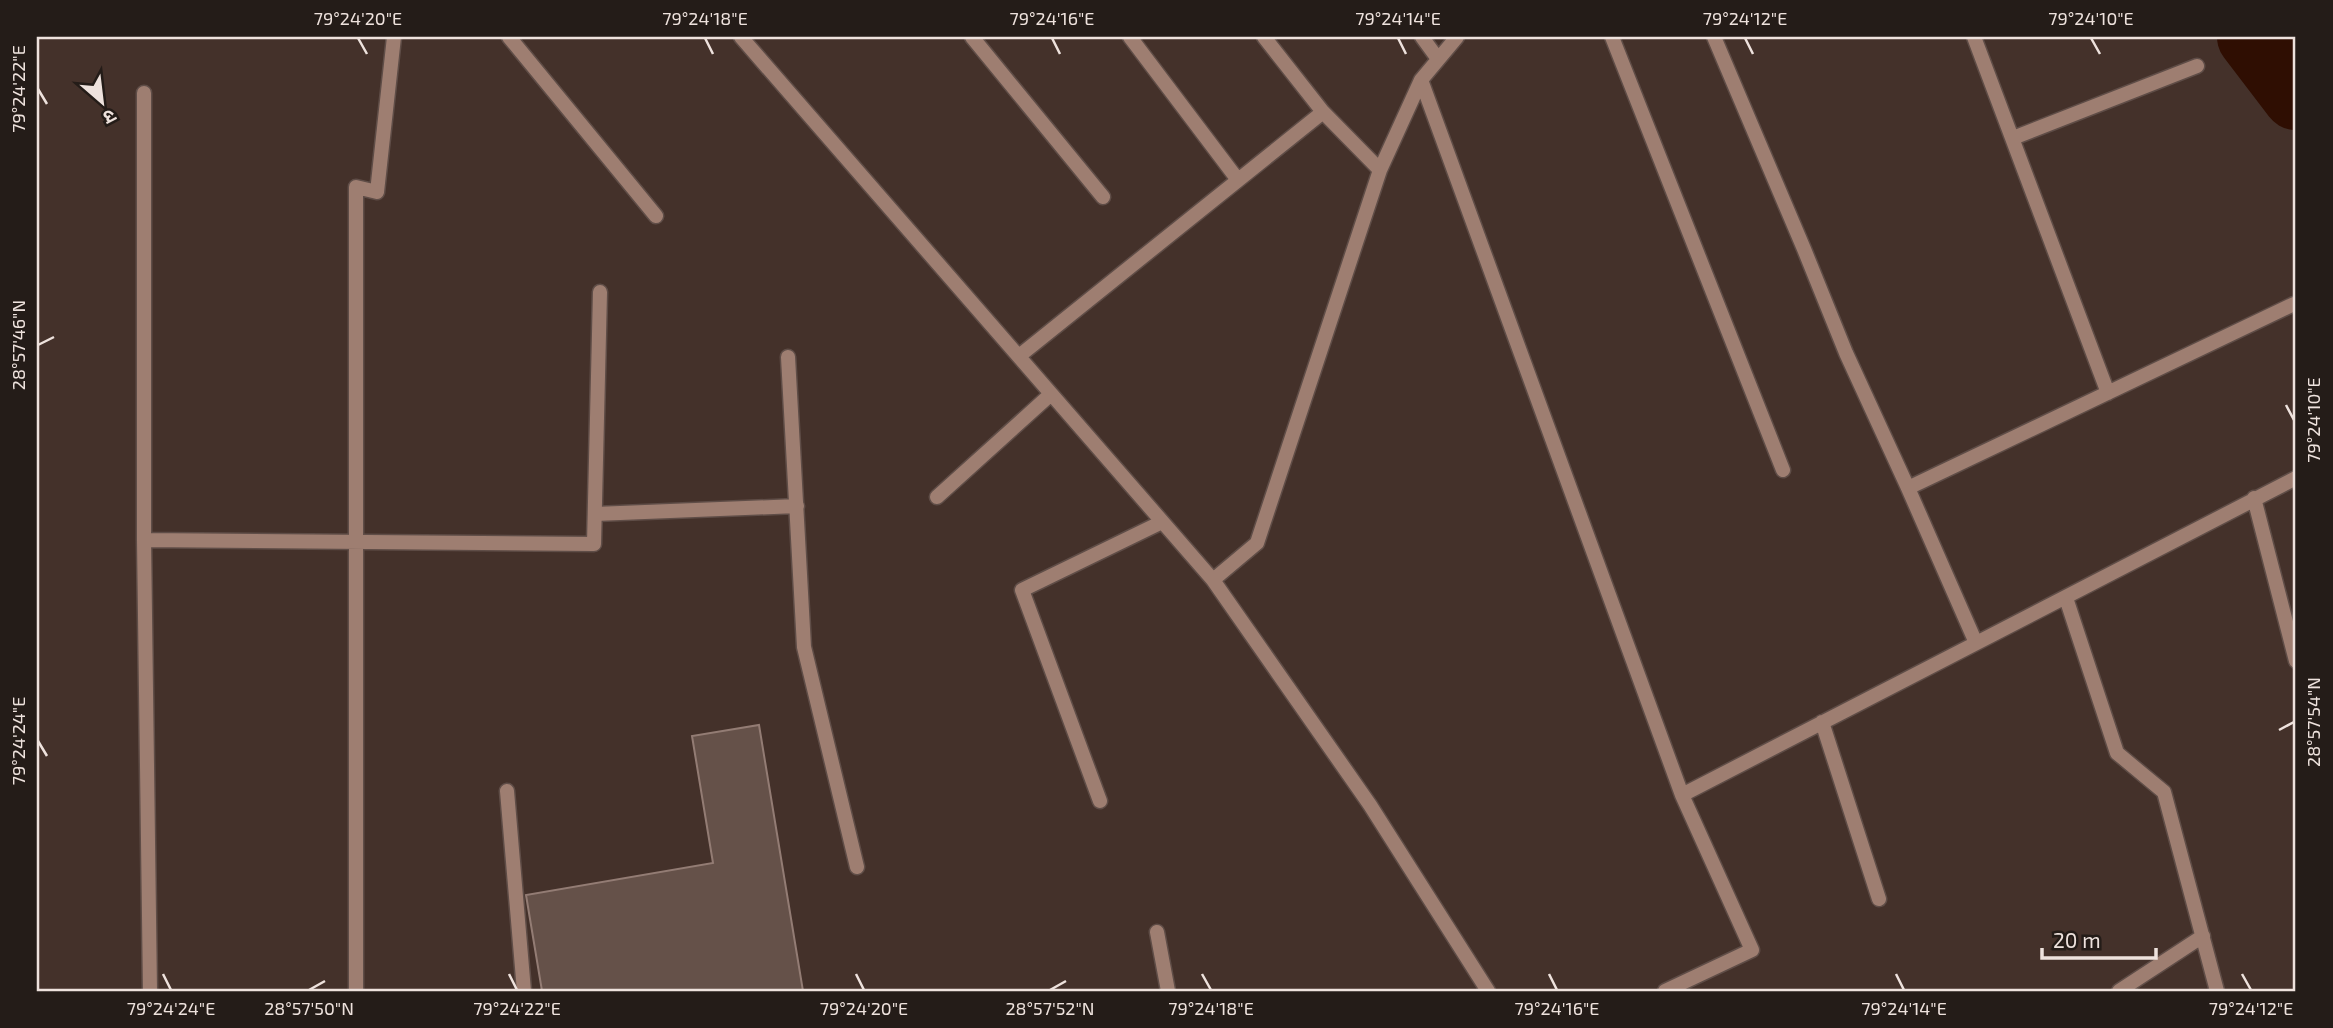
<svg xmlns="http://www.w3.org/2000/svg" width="2333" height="1028" font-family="'Exo 2','Noto Sans Devanagari',sans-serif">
	<rect width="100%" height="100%" fill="#44312a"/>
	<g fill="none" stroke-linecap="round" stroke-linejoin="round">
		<path stroke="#2f0e02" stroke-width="68" d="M2251 37 2296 96"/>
	</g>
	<path fill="#655149" stroke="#937c74" stroke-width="2" d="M759 725 803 991H542L526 895 713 863 692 736Z"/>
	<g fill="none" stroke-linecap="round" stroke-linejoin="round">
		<defs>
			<path id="service" d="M507 791 524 991"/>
			<path id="minor" d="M509 37 656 216
				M741 37 1213 580 1370 805 1488 991
				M972 37 1103 197
				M1130 37 1238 180
				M1264 37 1323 112 1380 170
				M1422 37 1438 59
				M1612 37 1783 470
				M1714 37 1804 249 1846 353 1908 488 1976 643
				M1974 37 2108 393
				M1421 80 1682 795 1752 950 1665 991
				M144 93V540L150 991
				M2013 138 2197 66
				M1019 356 1323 112
				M788 357 804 647 857 867
				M1908 488 2294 304
				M937 497 1051 394
				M2254 498 2296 661
				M595 514 797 506
				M144 540 594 544 600 292
				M1213 580 1257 543 1380 170 1421 80 1457 37
				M2066 598 2117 753 2164 792 2217 991
				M1822 722 1879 899
				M1682 795 2296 478
				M1100 801 1022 590 1162 522
				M1157 932 1168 991
				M356 991V187L377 192 394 37
				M2119 991 2203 936"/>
		</defs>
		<use href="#service" stroke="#5f4d47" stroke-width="17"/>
		<use href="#minor" stroke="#5f4d47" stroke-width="17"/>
		<use href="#service" stroke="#9e7e71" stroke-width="14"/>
		<use href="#minor" stroke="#9e7e71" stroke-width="14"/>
	</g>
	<path fill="none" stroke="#eee2dd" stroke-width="2.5" d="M358 38 367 54M705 38 713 54M1052 38 1060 54M1398 38 1406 54M1745 38 1753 54M2091 38 2100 54M38 89 47 104M38 345 54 337M2286 405 2294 420M2279 730 2294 722M38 741 47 756M163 974 171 990M509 974 517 990M856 974 864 990M1202 974 1211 990M1549 974 1557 990M1896 974 1904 990M2242 974 2251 990M309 990 325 981M1050 990 1066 981"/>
	<rect width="2333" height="1028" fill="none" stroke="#241c18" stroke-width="77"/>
	<g transform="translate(102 102) rotate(152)" stroke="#241c18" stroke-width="5" paint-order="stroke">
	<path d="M0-5L12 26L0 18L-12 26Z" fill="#eee2dd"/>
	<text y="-10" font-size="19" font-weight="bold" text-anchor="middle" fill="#eee2dd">उ</text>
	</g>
	<path d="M2042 948v10h114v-10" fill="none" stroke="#eee2dd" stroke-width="3.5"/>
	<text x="2053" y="948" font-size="21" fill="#eee2dd" stroke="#241c18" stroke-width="5" paint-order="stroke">20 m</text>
	<rect x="38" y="38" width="2256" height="952" fill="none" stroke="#eee2dd" stroke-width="2.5"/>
	<g font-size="18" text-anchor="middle" fill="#eee2dd">
		<text x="358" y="25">79°24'20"E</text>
		<text x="705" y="25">79°24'18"E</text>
		<text x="1052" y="25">79°24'16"E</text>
		<text x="1398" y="25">79°24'14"E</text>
		<text x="1745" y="25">79°24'12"E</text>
		<text x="2091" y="25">79°24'10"E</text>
		<text transform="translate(19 89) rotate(-90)" y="6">79°24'22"E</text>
		<text transform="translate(19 345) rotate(-90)" y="6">28°57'46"N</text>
		<text transform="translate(2314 420) rotate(-90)" y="6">79°24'10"E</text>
		<text transform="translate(2314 722) rotate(-90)" y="6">28°57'54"N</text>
		<text transform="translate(19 741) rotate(-90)" y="6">79°24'24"E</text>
		<text x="171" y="1015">79°24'24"E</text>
		<text x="309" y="1015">28°57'50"N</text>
		<text x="517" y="1015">79°24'22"E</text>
		<text x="864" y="1015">79°24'20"E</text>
		<text x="1050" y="1015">28°57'52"N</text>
		<text x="1211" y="1015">79°24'18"E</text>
		<text x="1557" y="1015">79°24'16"E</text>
		<text x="1904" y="1015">79°24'14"E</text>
		<text x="2251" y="1015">79°24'12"E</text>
	</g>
</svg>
